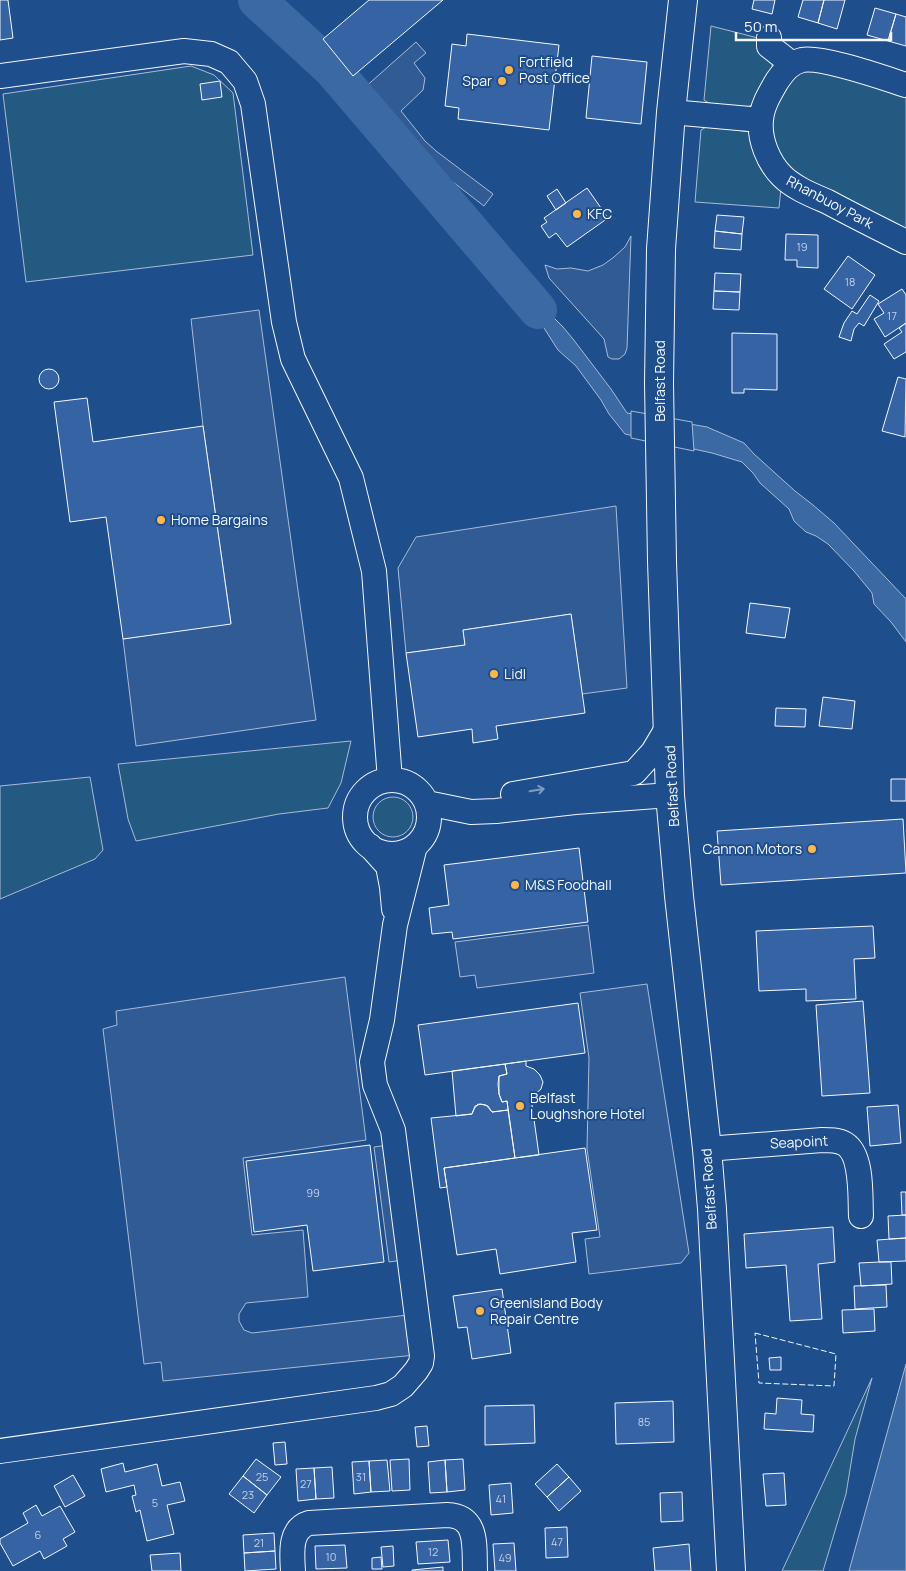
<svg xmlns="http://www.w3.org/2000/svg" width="906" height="1571" font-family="Manrope,sans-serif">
	<rect width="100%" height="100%" fill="#1f4e8c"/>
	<path fill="#245a82" stroke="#a8bbd7" d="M711 26 762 39 774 58C771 68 769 85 764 93 751 115 722 112 704 100Z
		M191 66 214 75 233 93 253 255 26 282 3 94Z
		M805 70H813L906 95V231L798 177 776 154 771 143 773 108 794 76Z
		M708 126 750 132C753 146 755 163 765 175 769 180 776 184 781 188L779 208 695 202 701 130Z
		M351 741 341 783 328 808 279 814 136 841 128 819 118 764Z
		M90 777 103 850 95 859 0 899V786Z
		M373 817a20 20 0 1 1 40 0a20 20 0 1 1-40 0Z
		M872 1378 855 1439 846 1494 823 1571H782Z"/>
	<path fill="#305b95" stroke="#a8bbd7" d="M416 42 426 53 414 63 425 78 423 90 401 111 425 141 436 151 493 194 484 206 423 159 363 89Z
		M631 236 627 348 625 354 619 359H612L608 357 604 339 549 278 545 265 557 269 571 268 588 271 603 265 614 257 625 247Z
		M259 310 316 720 136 746 123 639 231 623 203 426 191 319Z
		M616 506 627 688 582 694 571 614 463 630 465 645 406 653 398 568 416 537Z
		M588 925 594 973 477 988 475 975 460 977 455 942Z
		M345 977 366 1140 243 1158 252 1235 303 1230 308 1297 246 1303 239 1314V1321L244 1330 252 1333 408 1315 415 1355 163 1381 161 1362 144 1364 103 1029 117 1025 116 1011Z
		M647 984 689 1253 681 1263 589 1274 585 1239 600 1237 587 1149 589 1058 580 993Z
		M389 1145 403 1260 389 1262 374 1147Z"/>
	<path fill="#3b69a3" stroke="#a8bbd7" d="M541 305 563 327 573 339 611 389 627 413 707 427 744 443 754 454 795 491 813 505 834 523 906 599V642L891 622 874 604 872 593 854 571 828 544 816 536 806 532 794 521 789 509 760 483 753 473 742 462 712 453 625 434 609 414 601 400 576 366 558 350 535 314Z
		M906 1364V1571H849Z"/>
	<path fill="#1f4e8c" stroke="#a8bbd7" d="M631 411 692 422 694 451 631 438Z"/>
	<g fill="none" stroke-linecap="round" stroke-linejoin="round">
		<path stroke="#3b69a3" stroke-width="38" d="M257 0 332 69 538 310"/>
	</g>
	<path fill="#3563a3" stroke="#f2f6ff" d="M0 0H8L13 38 0 40Z
		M369 0H443L353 76 323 39Z
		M754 0H775L772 14 752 9Z
		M803 0H824L818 23 798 17Z
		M824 0H845L837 29 818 23Z
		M875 8 896 14 888 41 867 35Z
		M896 14 906 17V46L888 41Z
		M467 34 559 45 549 130 458 119 459 108 445 106 452 44 466 46Z
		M592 56 647 62 641 124 586 118Z
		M220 81 222 97 202 100 200 84Z
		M587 188 608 218 567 247 556 233 549 238 541 226 547 222 544 218Z
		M557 189 566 203 556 210 547 196Z
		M717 215 744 217 742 234 715 231Z
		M715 231 742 234 741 250 714 248Z
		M786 234 818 235V268L797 267V260H785Z
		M848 256 875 275 852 309 824 289Z
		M715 273 741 274 740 292 714 291Z
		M902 289 906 295V323L885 337 874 319 884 313 878 304Z
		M714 291 740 292 739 310 713 309Z
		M870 295 879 301 864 326 859 323 854 329 851 341 839 337 844 323 852 311 857 314Z
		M906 323V352L894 359 884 344 902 332 899 328Z
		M732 333 777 334V390L744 389V393H732Z
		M39 379a10 10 0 1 1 20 0a10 10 0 1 1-20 0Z
		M898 377 906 379 905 437 882 431Z
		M87 398 93 442 203 426 231 624 123 639 106 517 70 522 54 402Z
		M750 603 790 608 785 638 746 633Z
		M571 614 585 713 496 726 498 739 473 743 472 729 418 737 406 653 465 645 463 630Z
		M823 697 855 701 852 729 819 726Z
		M776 708 806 709 805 727 775 726Z
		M891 779H906V801H891Z
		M903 819 906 873 721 885 717 831Z
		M579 848 588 922 453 939 452 932 432 934 429 908 449 905 444 865Z
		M873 926 875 958 854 959 856 999 806 1001V989L759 991 756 931Z
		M863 1001 870 1093 822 1096 816 1005Z
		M578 1003 585 1053 425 1075 418 1025Z
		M526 1061V1066L534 1069 540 1075 543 1082 541 1089 531 1098 539 1155 515 1158 507 1101 502 1102 499 1094V1076L507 1074 505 1064Z
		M505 1064 507 1074 499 1076 498 1084 499 1094 502 1102 507 1101 508 1110 492 1112 488 1106 481 1104 475 1106 472 1114 456 1116 452 1071Z
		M478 1104 486 1105 492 1112 508 1110 515 1158 444 1168 447 1187 440 1188 431 1118 472 1114 474 1109Z
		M898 1105 901 1143 870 1146 867 1107Z
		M370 1145 384 1262 313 1271 307 1225 254 1232 246 1161Z
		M585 1148 597 1230 572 1233 576 1262 500 1274 496 1249 457 1255 444 1168Z
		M901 1192H906V1215H902Z
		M906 1215V1238L889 1239 888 1216Z
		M833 1227 835 1262 818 1264 822 1319 790 1321 786 1265 746 1268 744 1234Z
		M906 1238V1261L879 1262 877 1240Z
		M879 1262H891L892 1284 861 1286 859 1263Z
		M886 1285 887 1307 855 1309 854 1286Z
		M502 1289 511 1353 472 1359 467 1327 458 1328 453 1296Z
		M874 1309 875 1331 843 1333 842 1310Z
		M781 1357V1370H770L769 1358Z
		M777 1398 802 1400 801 1414 814 1415 813 1432 764 1429 765 1413 776 1414Z
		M673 1401 674 1442 616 1444 615 1403Z
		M534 1405 535 1443 485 1445V1406Z
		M427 1426 429 1446 417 1447 415 1427Z
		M285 1442 287 1464 275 1465 273 1443Z
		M256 1459 281 1477 267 1495 243 1476Z
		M409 1459 410 1490 392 1491 390 1460Z
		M463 1459 465 1490 447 1492 445 1460Z
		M387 1460 390 1491 371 1492 369 1461Z
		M445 1460 447 1492 430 1493 428 1462Z
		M369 1461 371 1492 354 1494 352 1462Z
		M123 1463 125 1472 157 1464 162 1486 180 1482 185 1501 167 1505 174 1534 147 1541 140 1510 136 1512 132 1496 136 1495 134 1485 106 1492 101 1469Z
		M557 1464 569 1477 547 1497 535 1484Z
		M332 1467 334 1498 316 1499 314 1468Z
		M314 1468 316 1499 298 1501 296 1469Z
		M784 1473 786 1505 766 1506 763 1474Z
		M73 1475 85 1496 65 1507 54 1486Z
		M243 1476 267 1495 254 1513 229 1494Z
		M569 1477 581 1491 559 1511 547 1497Z
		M511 1483 513 1513 491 1515 489 1485Z
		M682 1492 683 1521 661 1522 660 1493Z
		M36 1505 42 1516 60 1506 75 1532 63 1539 67 1546 44 1559 40 1551 13 1566 0 1543V1539L28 1523 23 1513Z
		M567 1527 568 1557 546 1558 545 1528Z
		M274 1533 275 1551 244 1553 243 1535Z
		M448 1540 450 1562 418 1564 416 1542Z
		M514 1543 516 1571H495L493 1544Z
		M689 1544 691 1571H655L653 1548Z
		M345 1545 347 1568 316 1569 315 1546Z
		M393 1546 394 1566 383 1567 381 1547Z
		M275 1551 276 1569 245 1571 244 1553Z
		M180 1553 181 1571H152L150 1555Z
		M381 1557 382 1569H372V1558Z
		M443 1567V1571H412V1570Z"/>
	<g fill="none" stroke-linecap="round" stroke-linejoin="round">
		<defs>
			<path id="minor" d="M769 38V46L792 64
				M0 76 184 51 211 54 229 62 245 81 253 104 284 322 293 359 351 478 374 571 390 780
				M906 85C884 78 822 56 802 60 790 63 784 71 777 81 770 93 762 106 761 120 759 139 768 162 782 176 794 188 812 195 828 202 854 216 880 229 906 242
				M671 112 761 120
				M355 817a37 37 0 1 1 74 0a37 37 0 1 1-74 0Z
				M513 794 634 773 653 752 669 725
				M427 803 471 812 496 811 575 802 670 795
				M370 846 388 866 392 887 394 909
				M707 1149 822 1140C830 1140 838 1140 845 1144 863 1155 860 1197 861 1216
				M0 1451 376 1398 391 1394 403 1386 416 1371 421 1363 422 1356 393 1130 375 1085 372 1062 382 1020 395 925 415 846
				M293 1571C292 1554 289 1529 309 1523L447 1515C479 1516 474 1547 475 1571"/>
			<path id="highway" d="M683 0 671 112 661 249 659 383 662 561 670 795 679 896 707 1149 712 1209 731 1571"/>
		</defs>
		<use href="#minor" stroke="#f2f6ff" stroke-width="26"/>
		<use href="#highway" stroke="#f2f6ff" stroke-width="30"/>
		<use href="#minor" stroke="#1f4e8c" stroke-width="24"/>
		<use href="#highway" stroke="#1f4e8c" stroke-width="28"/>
		<path stroke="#f2f6ff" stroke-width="1" stroke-dasharray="6 2.5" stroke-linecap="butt" d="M755 1333 836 1354 834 1386 759 1383Z"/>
	</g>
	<defs><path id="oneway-shaft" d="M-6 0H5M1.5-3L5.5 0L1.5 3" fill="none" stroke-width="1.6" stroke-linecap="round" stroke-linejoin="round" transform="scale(1.25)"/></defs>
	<use stroke="#7e9ac0" href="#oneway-shaft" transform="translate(537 790) rotate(-10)"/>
	<g fill="#ffb74d" stroke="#1f4e8c" stroke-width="2">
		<circle cx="509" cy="70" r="5"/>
		<circle cx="502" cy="81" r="5"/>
		<circle cx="577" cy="214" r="5"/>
		<circle cx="161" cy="520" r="5"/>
		<circle cx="494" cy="674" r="5"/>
		<circle cx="812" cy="849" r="5"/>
		<circle cx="515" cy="885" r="5"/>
		<circle cx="520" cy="1106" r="5"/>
		<circle cx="480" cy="1311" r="5"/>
	</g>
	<g text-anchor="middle" stroke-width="4" stroke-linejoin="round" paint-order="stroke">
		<g font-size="11" fill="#c3d1e8">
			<text x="802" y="251">19</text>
			<text x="850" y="286">18</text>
			<text x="892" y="320">17</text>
			<text x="313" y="1197">99</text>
			<text x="644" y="1426">85</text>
			<text x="262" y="1481">25</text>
			<text x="361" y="1481">31</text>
			<text x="306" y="1488">27</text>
			<text x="248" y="1499">23</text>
			<text x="501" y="1503">41</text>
			<text x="155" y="1507">5</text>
			<text x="38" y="1539">6</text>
			<text x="557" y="1546">47</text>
			<text x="259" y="1547">21</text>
			<text x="433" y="1556">12</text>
			<text x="331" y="1561">10</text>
			<text x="505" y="1562">49</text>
		</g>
		<g font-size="14" fill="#f2f6ff" stroke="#1f4e8c" text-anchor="start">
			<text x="519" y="67">Fortfield<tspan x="519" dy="16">Post Office</tspan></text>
			<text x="492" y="86" text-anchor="end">Spar</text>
			<text x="587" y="219">KFC</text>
			<text x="171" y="525">Home Bargains</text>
			<text x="504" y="679">Lidl</text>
			<text x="802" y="854" text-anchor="end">Cannon Motors</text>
			<text x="525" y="890">M&amp;S Foodhall</text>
			<text x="530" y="1103">Belfast<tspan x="530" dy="16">Loughshore Hotel</tspan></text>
			<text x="490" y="1308">Greenisland Body<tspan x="490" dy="16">Repair Centre</tspan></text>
		</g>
		<g font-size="14" fill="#f2f6ff" stroke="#1f4e8c">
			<text transform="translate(830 202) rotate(28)" y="5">Rhanbuoy Park</text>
			<text transform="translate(660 381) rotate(-90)" y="5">Belfast Road</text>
			<text transform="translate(672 786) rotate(-93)" y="5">Belfast Road</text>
			<text transform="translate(799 1142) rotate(-3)" y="5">Seapoint</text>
			<text transform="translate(709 1189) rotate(-94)" y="5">Belfast Road</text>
		</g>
	</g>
	<path d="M736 32v8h155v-8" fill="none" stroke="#f2f6ff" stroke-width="2.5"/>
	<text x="744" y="32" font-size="15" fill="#f2f6ff" stroke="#1f4e8c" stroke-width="4" paint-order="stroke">50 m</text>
</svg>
